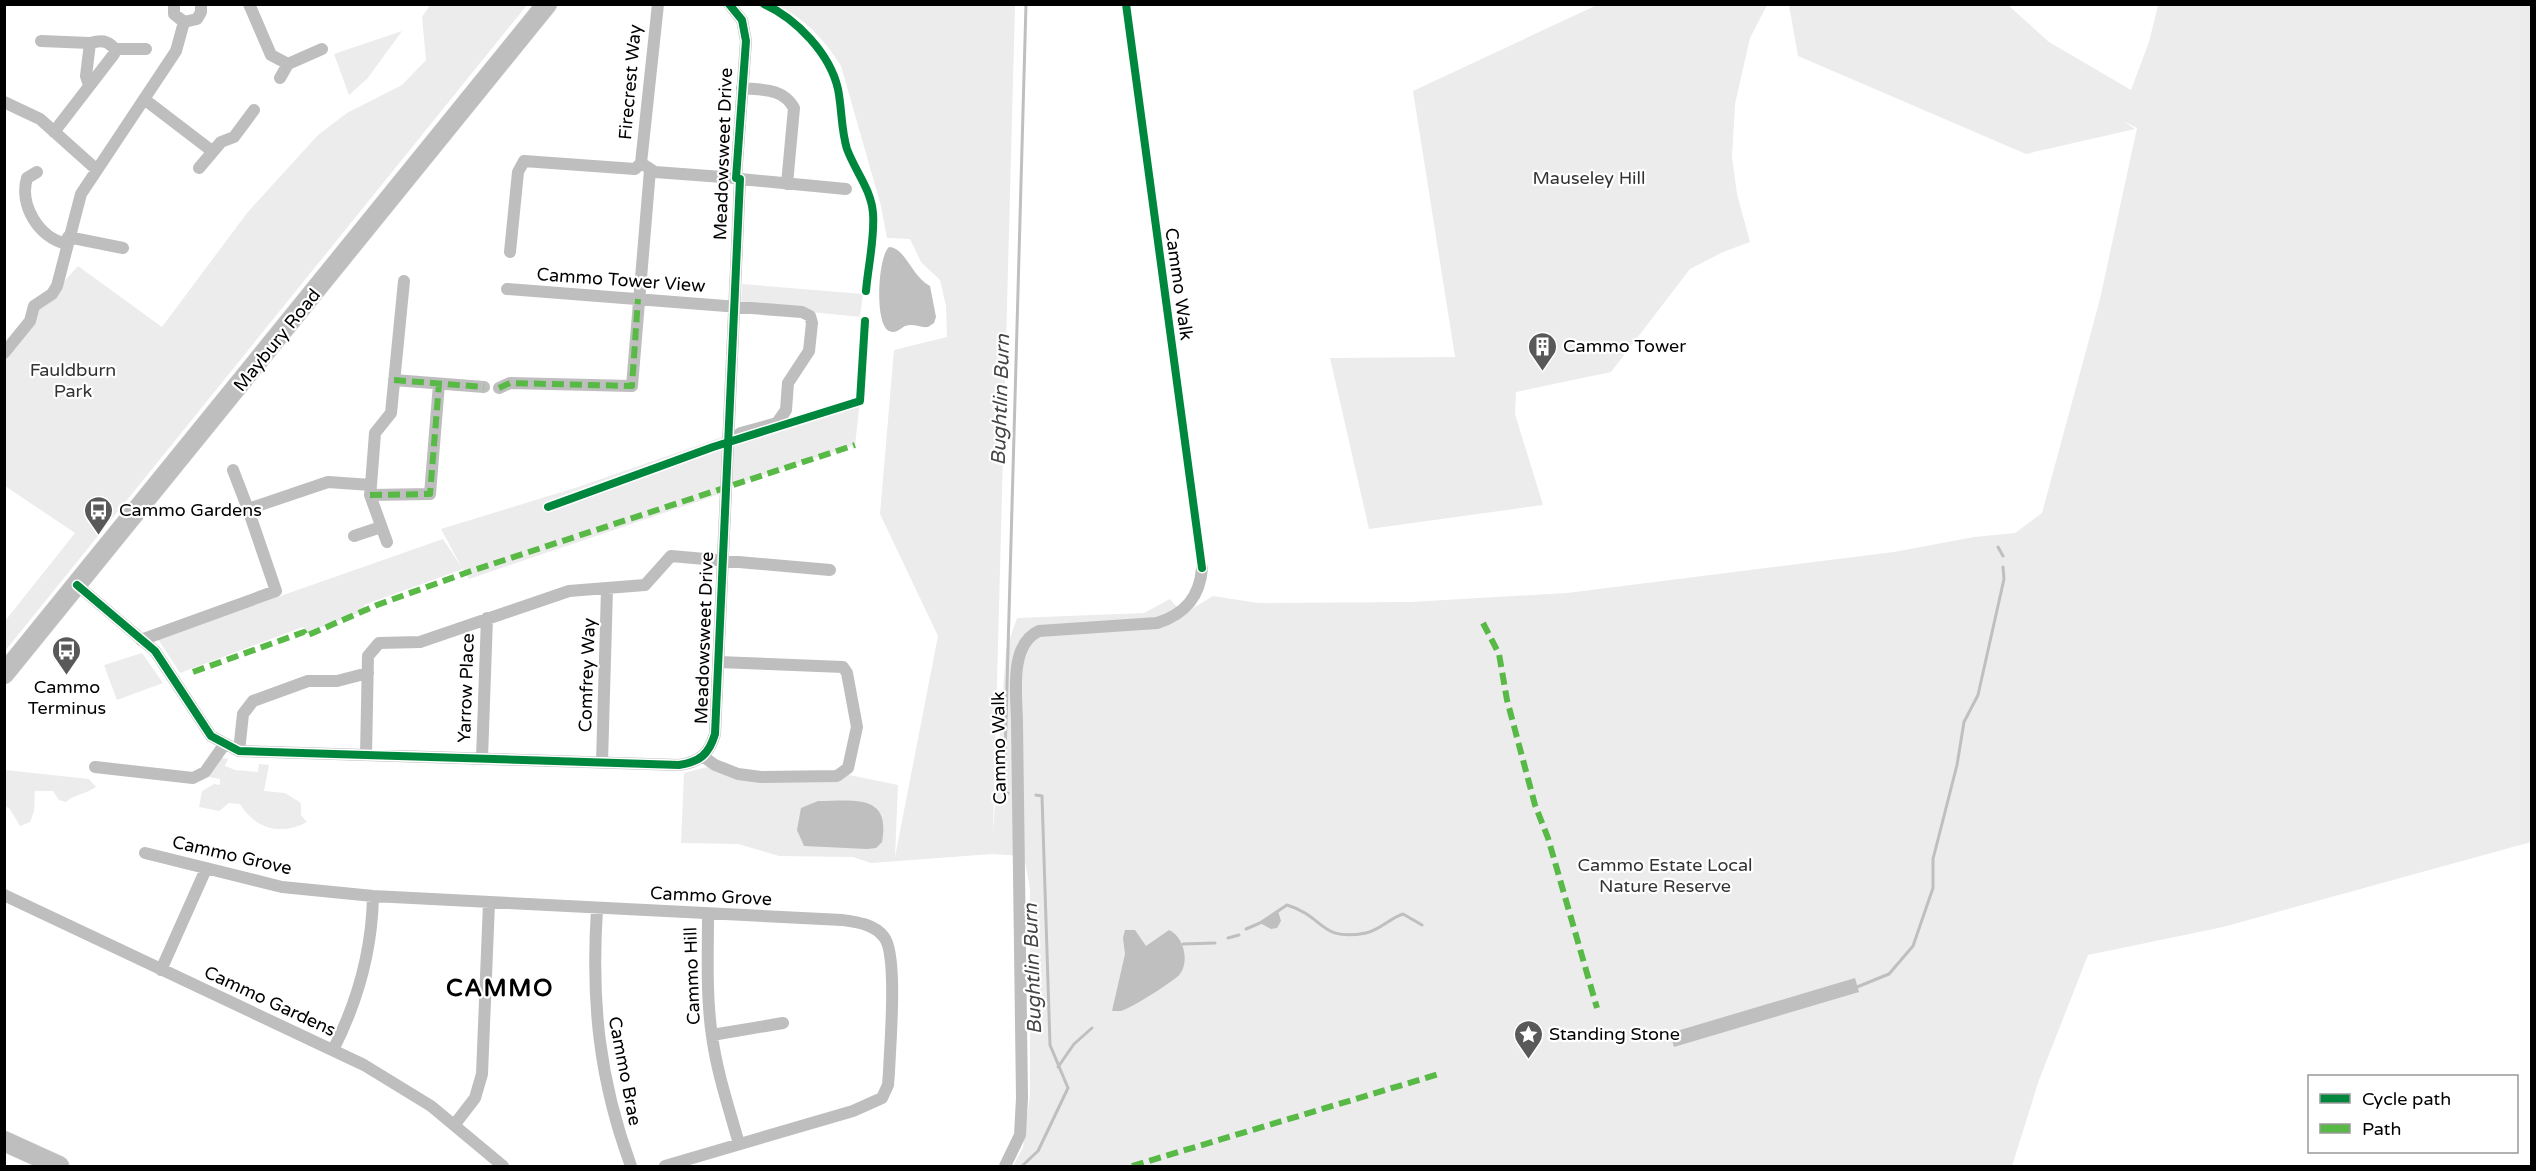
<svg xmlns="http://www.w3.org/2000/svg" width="2536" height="1171" font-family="'Varela Round',sans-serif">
	<rect width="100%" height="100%" fill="#fff"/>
	<path fill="#ececec" d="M430 5H527L5 651V621L75 533 5 486V357L38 311 78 266 162 327 247 213 318 135 347 113 402 85 426 60 422 17Z
		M777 5H1015L993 833 1006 650 1017 618 1144 613 1170 599 1183 614 1213 596 1258 603 1410 602 1567 593 1894 552 1974 537 2015 533 2042 513 2100 299 2137 128 2123 121 2135 129 2026 154 1798 56 1789 5H2008L2049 42 2131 90 2149 42 2158 5H2531V842L2223 927 2088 955 2039 1080 2012 1166H1013L1023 1148 1030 1094V889L1024 856 992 854 871 863 853 857 779 856 738 844 681 843 684 773 707 767 736 779 836 781 849 775 898 785 895 857 938 636 880 514 894 350 947 337 946 306 940 280 921 262 910 239 887 238 881 206 841 66C825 40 805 19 777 5Z
		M1597 5H1767L1750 38 1735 104 1732 157 1737 194 1750 242 1723 252 1690 269 1611 372 1516 392 1515 414 1543 505 1369 529 1330 358 1455 357 1413 91Z
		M402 31 367 79 349 95 334 54Z
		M742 284 863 294 860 317 741 305Z
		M860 401 855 445 728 487 726 443Z
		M725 436 723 493 469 579 463 569 364 605 365 611 306 633 303 627 180 673 158 639 443 539 462 568 441 529 578 487Z
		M142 653 163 683 117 700 104 665Z
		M222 758 228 759 225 766 235 770 258 772 259 764 269 765 264 791 285 793 301 803V815L307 822C282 836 255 829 240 804L229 803 219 811 199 807 202 791 214 784 220 785V779L209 777Z
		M5 770 89 779 96 787C86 794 75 794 66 802L59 800 53 791H35L34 811 30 822 20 826 10 809 5 806Z"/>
	<path fill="#bfbfbf" d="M889 247C906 248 911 276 930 286L936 317 934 323 928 327C920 328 914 323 905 326 899 329 897 334 889 331 874 324 878 256 889 247Z
		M818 801C854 801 891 793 882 842L876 848 867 849 804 846 797 830 801 808Z
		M1278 911 1281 921 1277 928 1271 929 1260 923Z
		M1125 930H1135L1146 946 1169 930C1183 936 1190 960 1180 974 1176 980 1130 1009 1121 1011 1118 1011 1115 1011 1112 1011L1125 954 1123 938Z
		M1855 978 1859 992 1674 1047 1670 1033Z"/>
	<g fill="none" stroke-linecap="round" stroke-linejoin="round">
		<path stroke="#bfbfbf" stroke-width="3" d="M1998 547 2003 556
			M1008 793H1004L1026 4
			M1246 929 1260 923 1287 905C1326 917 1319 942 1366 933 1380 930 1390 918 1403 914L1422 925
			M1228 938 1239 935
			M1183 944 1215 943
			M1857 987 1889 974 1913 946 1933 888V859L1957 765 1964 722 1978 695 2004 579 2003 567
			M1058 1067 1074 1044 1092 1028
			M1022 1166 1038 1151 1068 1088 1050 1045 1042 796 1036 795"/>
		<defs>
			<path id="primary" d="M4 674 547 4
				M4 1141 59 1166"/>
		</defs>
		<use href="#primary" stroke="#dbdbdb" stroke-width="21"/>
		<path stroke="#bebebe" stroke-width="12" d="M174 4V14L184 22 197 19 201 12V4
			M249 4 271 55 288 64 322 49
			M41 41 90 43
			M115 49H146
			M280 78 288 64
			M742 88C762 90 783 88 794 108L787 184
			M144 99 212 151
			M4 102 40 119 97 170
			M54 132 114 54 115 49C107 40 101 40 90 43L86 76 89 85
			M641 163 658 4
			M644 165 655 172 736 178
			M199 168 221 142 234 137 254 110
			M37 172 27 178C19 204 38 238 67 244
			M740 179 846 189
			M68 237 123 248
			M510 252 518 172 524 161 635 169 641 163
			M507 289 802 312 810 316 812 323 809 351 788 383 786 410 777 423 741 433 726 443
			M4 353 30 321 34 306 52 294 57 286 81 194 176 51 184 22
			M394 380 484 387
			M499 388 510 383 632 386 650 170
			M233 470 248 509
			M370 495 430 494 439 384
			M354 536 381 527
			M387 542 370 495 371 485 375 433 391 413 404 281
			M77 585 155 651 211 736 239 751 679 765C700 762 709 754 715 734L740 179 736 178 746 41 742 20 729 4
			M141 640 276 591 248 509 328 482 371 485
			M239 751 243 714 253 701 308 681H337L368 673
			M366 755 368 656 379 643 420 642 569 591 645 585 671 556 830 570
			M704 757 715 765 738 774 761 777 837 776 848 768 857 727 847 673 843 667 718 662
			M482 758 487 618
			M602 762 607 589
			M95 767 193 778 205 772 224 745
			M145 853 282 887 373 896 842 920C857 922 874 924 884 937 898 954 890 1045 889 1072L888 1085 882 1098 853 1111 665 1166
			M4 895 364 1065 431 1106 503 1166
			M597 909C591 1001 599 1080 631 1166
			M708 915C708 955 706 996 712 1036 717 1073 729 1108 739 1144
			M161 970 206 869
			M712 1035 783 1023
			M333 1050C357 1003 372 950 373 896
			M455 1124 475 1098 482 1074 489 903
			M1005 1166 1020 1135 1022 1098 1017 724C1017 697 1008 645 1039 631L1157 623C1185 614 1200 597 1202 568"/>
		<use href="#primary" stroke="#bebebe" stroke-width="20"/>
		<path stroke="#58b947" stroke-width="6" stroke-dasharray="12 6" stroke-linecap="butt" d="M394 380 484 387
			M499 388 510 383 632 386 638 299
			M370 495 430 494 439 384
			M1483 623 1499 654 1507 700 1535 805 1548 838 1597 1008
			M193 672 304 632 306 636 377 605 471 571 855 445
			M1132 1166 1439 1074"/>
		<defs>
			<path id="cycleway" d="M764 4C797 19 830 54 838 89 842 109 841 130 847 149 855 171 871 189 873 213 875 238 868 266 866 291
				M1126 4 1202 568
				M548 507 713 447 860 401 865 321
				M77 585 155 651 211 736 239 751 679 765C700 762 709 754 715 734L740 179 736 178 746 41 742 20 729 4"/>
		</defs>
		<use href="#cycleway" stroke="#fff" stroke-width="11"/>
		<use href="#cycleway" stroke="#00873e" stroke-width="8"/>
	</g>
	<defs>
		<symbol id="building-pin" viewBox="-11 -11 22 30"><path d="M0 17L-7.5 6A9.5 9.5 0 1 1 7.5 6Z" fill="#595959" stroke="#fff"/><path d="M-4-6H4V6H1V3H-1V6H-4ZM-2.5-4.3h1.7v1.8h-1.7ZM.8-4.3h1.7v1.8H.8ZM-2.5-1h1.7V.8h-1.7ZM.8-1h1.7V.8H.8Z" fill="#fff"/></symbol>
		<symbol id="bus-pin" viewBox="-11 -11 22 30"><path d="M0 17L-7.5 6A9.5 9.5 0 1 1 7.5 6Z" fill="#595959" stroke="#fff"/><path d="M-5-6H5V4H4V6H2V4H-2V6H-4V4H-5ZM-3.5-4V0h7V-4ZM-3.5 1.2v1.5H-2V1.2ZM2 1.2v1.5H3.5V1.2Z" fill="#fff"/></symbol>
		<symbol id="sight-pin" viewBox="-11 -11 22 30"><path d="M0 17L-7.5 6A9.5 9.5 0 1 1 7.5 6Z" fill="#595959" stroke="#fff"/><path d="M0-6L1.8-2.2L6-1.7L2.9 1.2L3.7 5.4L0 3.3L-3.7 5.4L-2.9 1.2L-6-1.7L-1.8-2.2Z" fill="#fff"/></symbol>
	</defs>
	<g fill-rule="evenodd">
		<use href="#building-pin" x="1526" y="330" width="33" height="45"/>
		<use href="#bus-pin" x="82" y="494" width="33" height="45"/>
		<use href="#bus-pin" x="50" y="634" width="33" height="45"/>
		<use href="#sight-pin" x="1512" y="1018" width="33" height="45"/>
	</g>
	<g text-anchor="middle" stroke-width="4.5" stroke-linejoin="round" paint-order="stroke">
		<g font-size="18" fill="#000" stroke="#fff">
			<text transform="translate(630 82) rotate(-85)" y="6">Firecrest Way</text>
			<text transform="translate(723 154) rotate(-88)" y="6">Meadowsweet Drive</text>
			<text transform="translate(621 280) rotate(4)" y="6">Cammo Tower View</text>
			<text transform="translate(1179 284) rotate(82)" y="6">Cammo Walk</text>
			<text transform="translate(277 340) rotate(-51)" y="6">Maybury Road</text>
			<text transform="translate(704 638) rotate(-88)" y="6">Meadowsweet Drive</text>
			<text transform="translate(587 675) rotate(-88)" y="6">Comfrey Way</text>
			<text transform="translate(466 688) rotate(-88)" y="6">Yarrow Place</text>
			<text transform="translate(999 748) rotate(-91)" y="6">Cammo Walk</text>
			<text transform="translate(232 855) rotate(13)" y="6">Cammo Grove</text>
			<text transform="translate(711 896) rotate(3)" y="6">Cammo Grove</text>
			<text transform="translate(692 976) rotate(-92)" y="6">Cammo Hill</text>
			<text transform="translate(270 1001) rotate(25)" y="6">Cammo Gardens</text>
			<text transform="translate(625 1071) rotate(79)" y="6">Cammo Brae</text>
		</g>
		<g font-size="18" fill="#333" stroke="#fff">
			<text x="1589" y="184">Mauseley Hill</text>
			<text x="73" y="376">Fauldburn<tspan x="73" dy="21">Park</tspan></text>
			<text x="1665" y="871">Cammo Estate Local<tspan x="1665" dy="21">Nature Reserve</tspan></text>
		</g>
		<g font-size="18" fill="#000" stroke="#fff" text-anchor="start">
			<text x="1563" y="352">Cammo Tower</text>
			<text x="119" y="516">Cammo Gardens</text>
			<text x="67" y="693" text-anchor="middle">Cammo<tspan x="67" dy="21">Terminus</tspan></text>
			<text x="1549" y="1040">Standing Stone</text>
		</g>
		<g font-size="20" font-style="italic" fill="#444" stroke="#fff">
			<text transform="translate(1000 400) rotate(-88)" y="7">Bughtlin Burn</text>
			<text transform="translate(1032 969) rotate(-92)" y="7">Bughtlin Burn</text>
		</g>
		<g font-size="24" font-weight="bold" letter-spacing="1.5" fill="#000" stroke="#fff">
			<text x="500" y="996">CAMMO</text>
		</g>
	</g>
	<rect width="2536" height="1171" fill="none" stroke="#000000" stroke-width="12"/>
	<rect x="2308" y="1075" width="210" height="78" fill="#ffffff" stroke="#999999" stroke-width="1.5"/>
	<rect x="2320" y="1094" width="30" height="9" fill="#00873e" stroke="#999999" stroke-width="1.5"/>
	<text x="2362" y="1105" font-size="18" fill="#000000">Cycle path</text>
	<rect x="2320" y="1124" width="30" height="9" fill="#58b947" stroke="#999999" stroke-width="1.5"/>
	<text x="2362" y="1135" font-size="18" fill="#000000">Path</text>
</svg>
